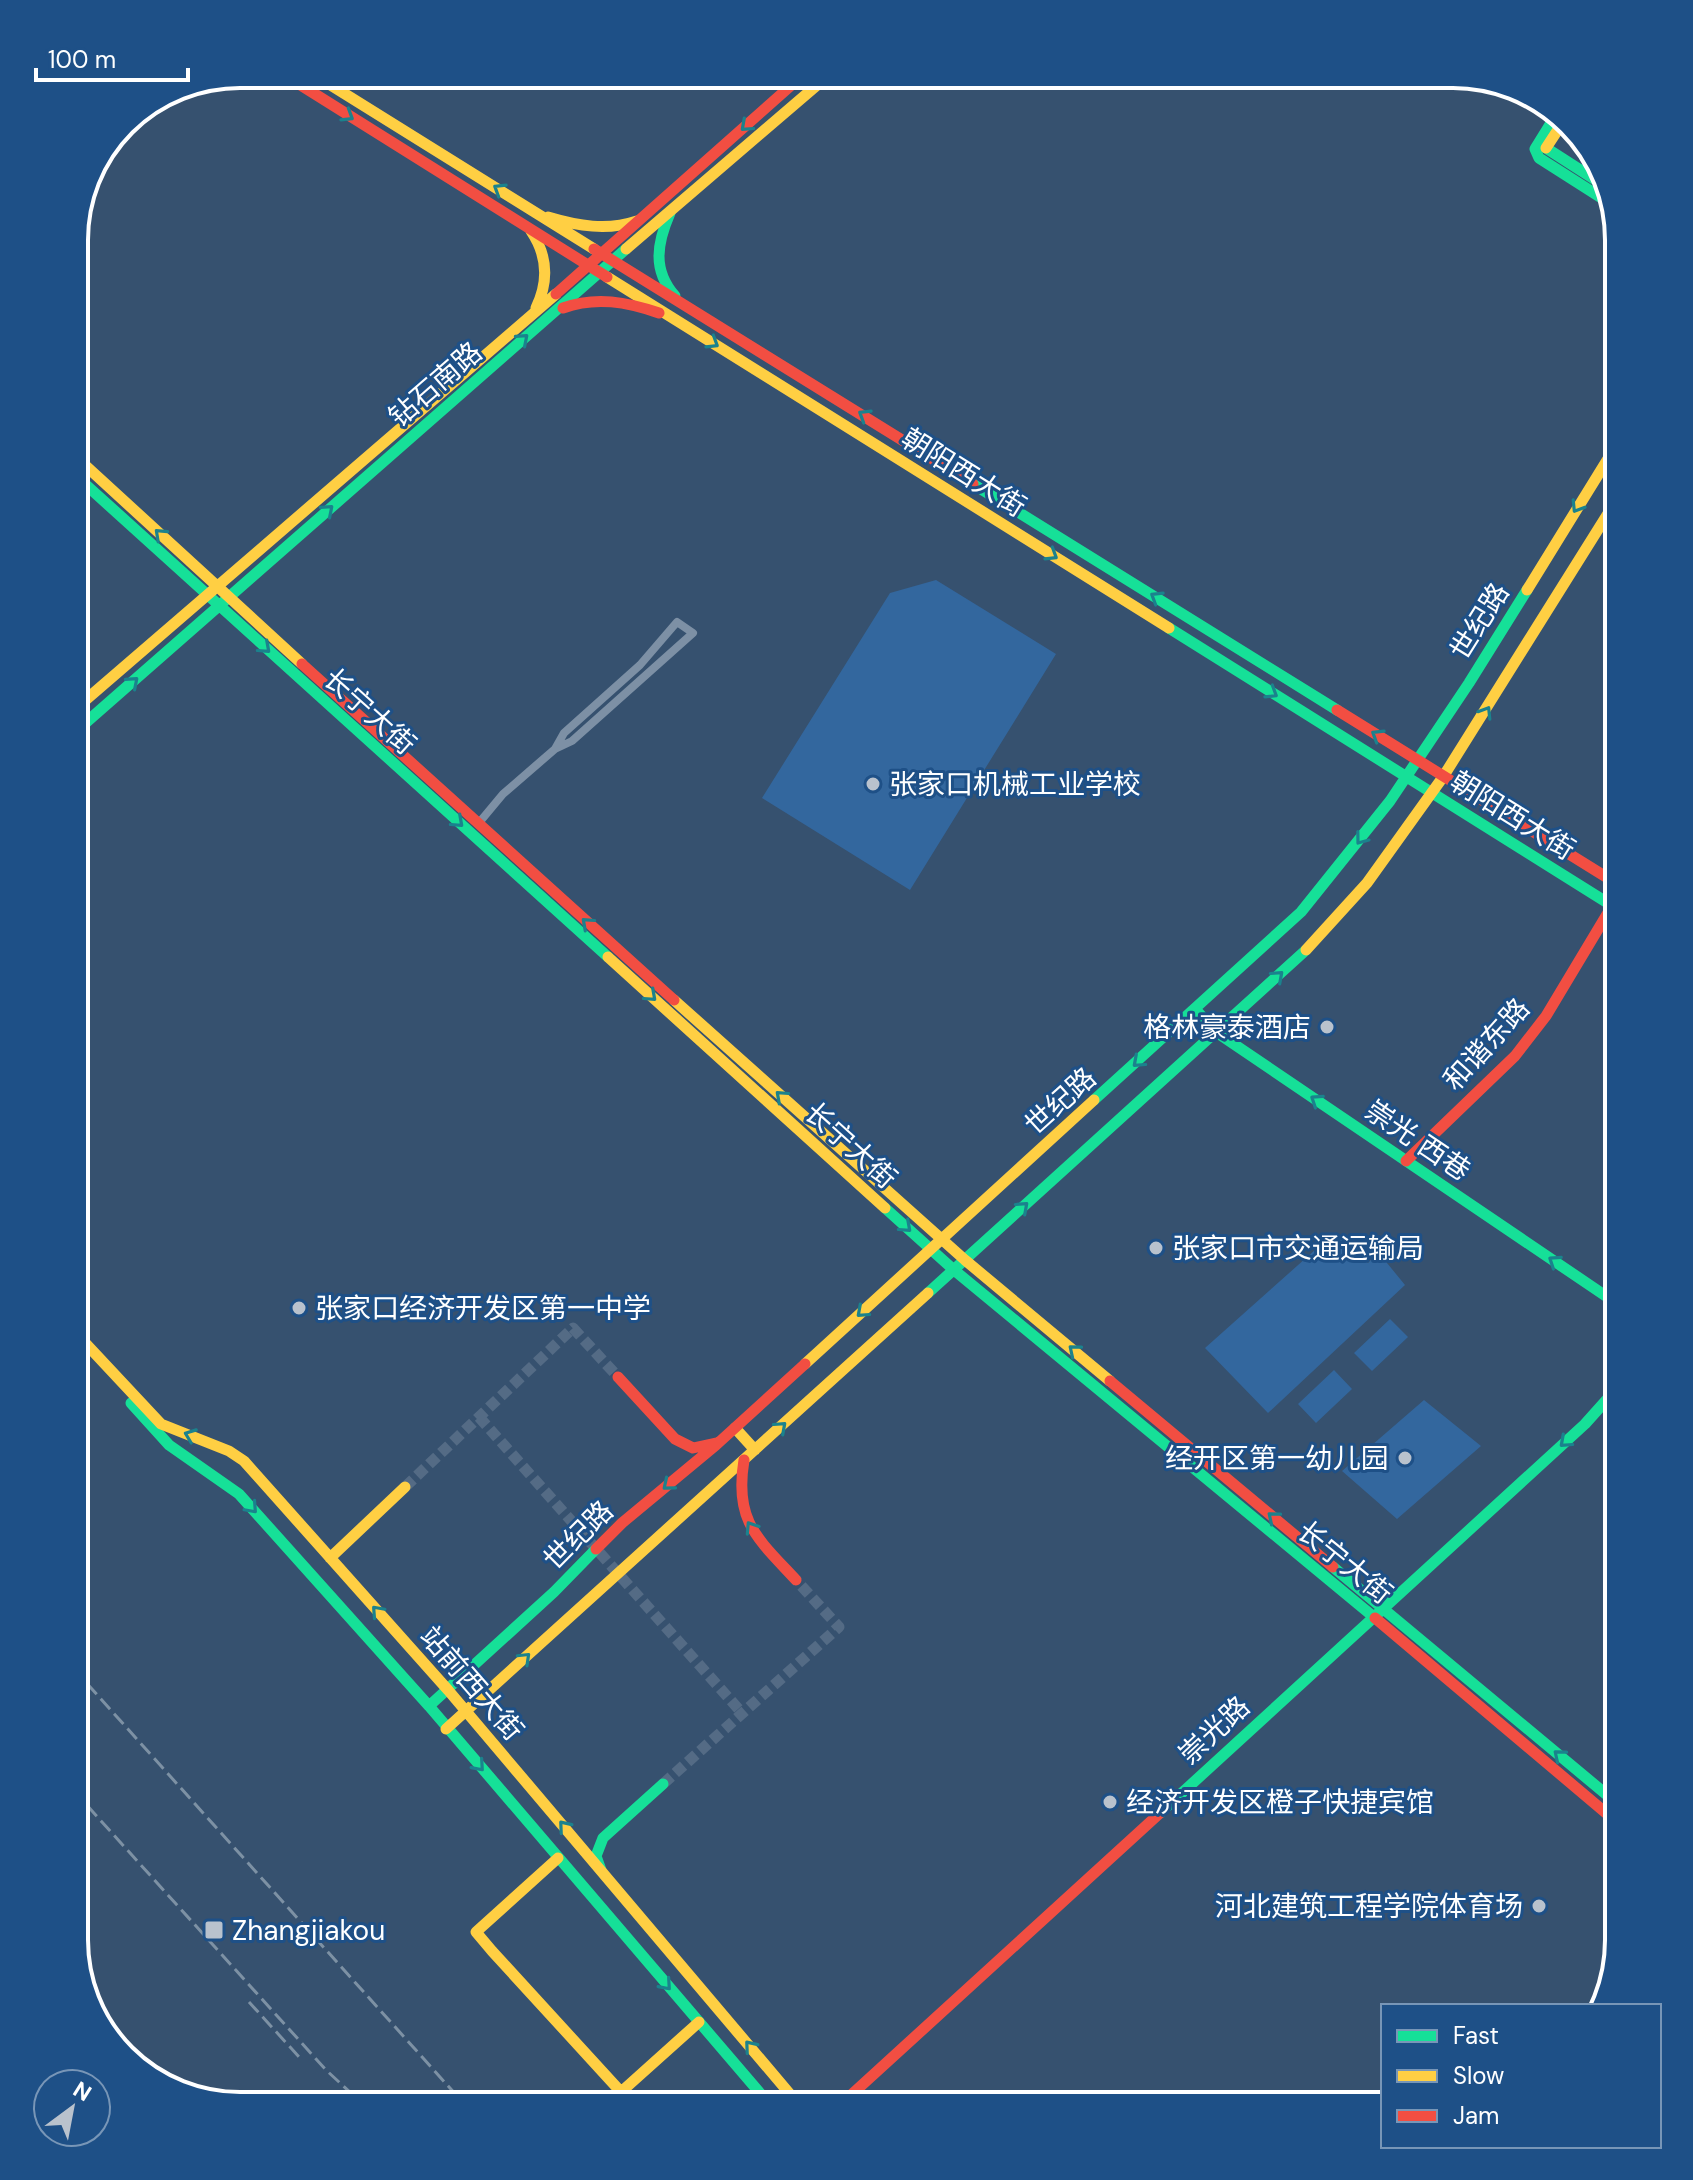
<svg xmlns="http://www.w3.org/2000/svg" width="1693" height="2180" font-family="'DM Sans','Noto Sans SC',sans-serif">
	<rect width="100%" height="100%" fill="#36516f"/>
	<path fill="#33679e" d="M936 580 1056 654 910 890 762 798 890 593Z
		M1334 1233 1368 1263 1378 1252 1405 1285 1268 1413 1205 1348Z
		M1390 1319 1408 1337 1372 1371 1354 1353Z
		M1334 1370 1352 1389 1316 1423 1298 1404Z
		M1424 1400 1481 1446 1397 1519 1342 1471Z"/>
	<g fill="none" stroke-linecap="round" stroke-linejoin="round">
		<path stroke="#546b85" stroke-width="11" stroke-dasharray="11 5.5" stroke-linecap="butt" d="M479 1417 742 1713
			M405 1487 573 1328 618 1377
			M663 1784 839 1627 796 1580"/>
		<path stroke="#7d90a5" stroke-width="8" d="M478 824 503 794 555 749 564 733 640 665 677 622 693 633 572 741 555 749"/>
		<path stroke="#16e098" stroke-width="11" d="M1546 148 1602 184
			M1535 149 1539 158 1608 202
			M1535 149 1556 115
			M670 213C657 243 652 270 675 296
			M74 474 608 957
			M973 484 1337 710
			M1169 628 1619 910
			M74 733 626 249
			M1196 1010 1216 1032 1619 1305
			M1094 1100 1301 912 1390 801 1469 683 1527 590
			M885 1208 954 1270 1375 1618
			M928 1293 1306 950
			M131 1403 169 1445 239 1494 429 1706
			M596 1549 554 1592 429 1706 771 2106
			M1333 1567 1619 1805
			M1160 1813 1585 1424 1619 1386
			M601 1870 596 1856 603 1838 663 1784"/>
		<path stroke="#ffcf43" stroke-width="11" d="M313 74 594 249
			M1546 148 1563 122
			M548 217C578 226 607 231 637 221
			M531 231C548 256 549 281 536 308
			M626 249 830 74
			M607 277 1169 628
			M74 455 302 664
			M1527 590 1619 441
			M74 710 556 294
			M1306 950 1367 883 1443 777 1619 496
			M608 957 885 1208
			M674 1000 965 1260 1110 1381
			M74 1331 161 1424 229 1451 244 1461 448 1690
			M805 1364 1094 1100
			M735 1428 755 1450
			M330 1558 405 1487
			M448 1690 800 2106
			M446 1729 928 1293
			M558 1858 476 1932 492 1951 621 2092 699 2022"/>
		<path stroke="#f24e42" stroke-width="11" d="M283 74 607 277
			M594 249 973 484
			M556 294 804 74
			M563 308C596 296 627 302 659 313
			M302 664 674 1000
			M1337 710 1619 885
			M1406 1161 1515 1056 1546 1016 1612 906
			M618 1377 675 1439 693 1448 716 1443
			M1110 1381 1333 1567
			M744 1460C734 1521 757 1538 796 1580
			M596 1549 622 1523 716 1445 805 1364
			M1375 1618 1619 1824
			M839 2106 1160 1813"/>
		<path stroke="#7d91a4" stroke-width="3" stroke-dasharray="14 6" stroke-linecap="butt" d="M74 1669 466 2106
			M74 1791 326 2070 365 2106
			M249 2002 300 2058"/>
	</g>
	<defs><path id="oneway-chevron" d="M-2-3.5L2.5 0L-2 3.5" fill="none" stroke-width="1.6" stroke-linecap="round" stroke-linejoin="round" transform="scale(2)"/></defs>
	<g stroke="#1b828d">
		<use href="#oneway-chevron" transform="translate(348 116) rotate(32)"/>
		<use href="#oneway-chevron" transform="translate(746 126) rotate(138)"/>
		<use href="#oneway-chevron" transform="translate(499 189) rotate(-148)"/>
		<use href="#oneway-chevron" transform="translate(523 339) rotate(-41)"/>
		<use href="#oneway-chevron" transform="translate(713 343) rotate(32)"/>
		<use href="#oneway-chevron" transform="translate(864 415) rotate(-148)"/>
		<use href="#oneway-chevron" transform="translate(1577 507) rotate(122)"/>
		<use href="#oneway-chevron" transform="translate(328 510) rotate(-41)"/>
		<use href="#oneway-chevron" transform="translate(160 534) rotate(-137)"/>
		<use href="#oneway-chevron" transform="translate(1052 555) rotate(32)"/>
		<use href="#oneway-chevron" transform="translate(1156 597) rotate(-148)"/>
		<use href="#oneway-chevron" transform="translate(265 648) rotate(42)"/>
		<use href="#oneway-chevron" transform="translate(133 682) rotate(-41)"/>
		<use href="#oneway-chevron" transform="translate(1272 693) rotate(32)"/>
		<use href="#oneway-chevron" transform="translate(1486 712) rotate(-58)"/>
		<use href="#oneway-chevron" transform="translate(1377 735) rotate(-148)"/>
		<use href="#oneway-chevron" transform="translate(458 822) rotate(42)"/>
		<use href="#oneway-chevron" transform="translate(1361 839) rotate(127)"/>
		<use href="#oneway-chevron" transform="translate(587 923) rotate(-138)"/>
		<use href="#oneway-chevron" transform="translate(1278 976) rotate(-42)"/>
		<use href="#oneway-chevron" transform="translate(651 996) rotate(42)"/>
		<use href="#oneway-chevron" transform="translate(1138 1062) rotate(138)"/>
		<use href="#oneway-chevron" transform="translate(781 1096) rotate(-138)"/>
		<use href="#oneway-chevron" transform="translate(1316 1100) rotate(-146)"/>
		<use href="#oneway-chevron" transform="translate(1023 1207) rotate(-42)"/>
		<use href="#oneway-chevron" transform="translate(906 1227) rotate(42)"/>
		<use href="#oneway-chevron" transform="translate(1554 1261) rotate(-146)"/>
		<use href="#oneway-chevron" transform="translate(862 1312) rotate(138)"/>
		<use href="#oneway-chevron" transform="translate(1074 1350) rotate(-140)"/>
		<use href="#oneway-chevron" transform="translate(781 1427) rotate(-42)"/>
		<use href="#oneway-chevron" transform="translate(190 1435) rotate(-159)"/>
		<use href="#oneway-chevron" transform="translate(1565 1442) rotate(138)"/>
		<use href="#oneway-chevron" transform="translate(668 1485) rotate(140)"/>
		<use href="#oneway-chevron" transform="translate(252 1508) rotate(48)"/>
		<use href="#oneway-chevron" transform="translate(1273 1517) rotate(-140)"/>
		<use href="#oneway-chevron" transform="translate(751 1527) rotate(-123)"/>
		<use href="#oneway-chevron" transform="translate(377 1611) rotate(-132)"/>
		<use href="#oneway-chevron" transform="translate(525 1658) rotate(-44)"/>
		<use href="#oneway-chevron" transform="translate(1559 1755) rotate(-140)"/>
		<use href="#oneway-chevron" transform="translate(479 1766) rotate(49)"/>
		<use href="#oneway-chevron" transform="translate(564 1826) rotate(-130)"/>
		<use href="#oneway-chevron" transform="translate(666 1985) rotate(49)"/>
		<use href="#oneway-chevron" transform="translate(750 2046) rotate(-130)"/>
	</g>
	<g fill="#b9c2cd" stroke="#1e5087" stroke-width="3">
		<circle cx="873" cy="784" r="8"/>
		<circle cx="1327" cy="1027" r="8"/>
		<circle cx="1156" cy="1248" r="8"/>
		<circle cx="299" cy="1308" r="8"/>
		<circle cx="1405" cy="1458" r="8"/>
		<circle cx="1110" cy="1802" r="8"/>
		<circle cx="1539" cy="1906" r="8"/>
		<rect x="204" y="1920" width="20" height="20" rx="4"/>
	</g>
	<g text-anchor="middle" stroke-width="6" stroke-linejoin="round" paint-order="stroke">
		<g font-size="28" fill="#fff" stroke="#1e5087">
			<text transform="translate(435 384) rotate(-41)" y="10">钻石南路</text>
			<text transform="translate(964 472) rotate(32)" y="10">朝阳西大街</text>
			<text transform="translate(1479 621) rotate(-58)" y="10">世纪路</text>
			<text transform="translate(370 711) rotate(42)" y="10">长宁大街</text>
			<text transform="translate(1513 815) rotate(32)" y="10">朝阳西大街</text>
			<text transform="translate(1486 1044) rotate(-48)" y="10">和谐东路</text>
			<text transform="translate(1060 1101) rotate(-42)" y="10">世纪路</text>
			<text transform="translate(1418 1140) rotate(34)" y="10">崇光 西巷</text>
			<text transform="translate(851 1145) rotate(42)" y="10">长宁大街</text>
			<text transform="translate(578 1535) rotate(-45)" y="10">世纪路</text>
			<text transform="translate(1345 1562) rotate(39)" y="10">长宁大街</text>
			<text transform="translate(472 1683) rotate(49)" y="10">站前西大街</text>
			<text transform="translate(1214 1730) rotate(-43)" y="10">崇光路</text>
		</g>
		<g font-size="28" fill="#fff" stroke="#1e5087" text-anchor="start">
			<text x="889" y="794">张家口机械工业学校</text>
			<text x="1311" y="1037" text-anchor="end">格林豪泰酒店</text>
			<text x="1172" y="1258">张家口市交通运输局</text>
			<text x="315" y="1318">张家口经济开发区第一中学</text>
			<text x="1389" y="1468" text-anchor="end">经开区第一幼儿园</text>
			<text x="1126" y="1812">经济开发区橙子快捷宾馆</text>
			<text x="1523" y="1916" text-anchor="end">河北建筑工程学院体育场</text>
			<text x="232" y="1940">Zhangjiakou</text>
		</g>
	</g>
	<path d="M0 0H1693V2180H0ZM240 88H1453A152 152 0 0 1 1605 240V1940A152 152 0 0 1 1453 2092H240A152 152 0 0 1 88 1940V240A152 152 0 0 1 240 88Z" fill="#1e5087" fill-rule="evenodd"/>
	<path fill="none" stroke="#fff" stroke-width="4" d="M240 88H1453A152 152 0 0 1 1605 240V1940A152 152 0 0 1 1453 2092H240A152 152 0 0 1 88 1940V240A152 152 0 0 1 240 88Z"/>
	<rect x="1381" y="2004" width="280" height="144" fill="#1e5087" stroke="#7896b7" stroke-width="2"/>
	<rect x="1397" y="2030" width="40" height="12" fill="#16e098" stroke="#7896b7" stroke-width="2"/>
	<text x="1453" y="2044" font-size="24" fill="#ffffff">Fast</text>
	<rect x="1397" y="2070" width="40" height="12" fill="#ffcf43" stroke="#7896b7" stroke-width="2"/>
	<text x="1453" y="2084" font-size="24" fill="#ffffff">Slow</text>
	<rect x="1397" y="2110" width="40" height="12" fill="#f24e42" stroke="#7896b7" stroke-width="2"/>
	<text x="1453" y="2124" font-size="24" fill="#ffffff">Jam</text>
	<g transform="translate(72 2108) rotate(32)"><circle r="38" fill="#1e5087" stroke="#7896b7" stroke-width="2"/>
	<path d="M0-6L14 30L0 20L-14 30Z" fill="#b9c2cd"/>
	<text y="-12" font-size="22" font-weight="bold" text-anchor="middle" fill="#ffffff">N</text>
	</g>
	<path d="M36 68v12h152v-12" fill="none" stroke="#ffffff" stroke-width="4"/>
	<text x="48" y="68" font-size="24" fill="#ffffff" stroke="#1e5087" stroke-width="6" paint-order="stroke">100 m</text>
</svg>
